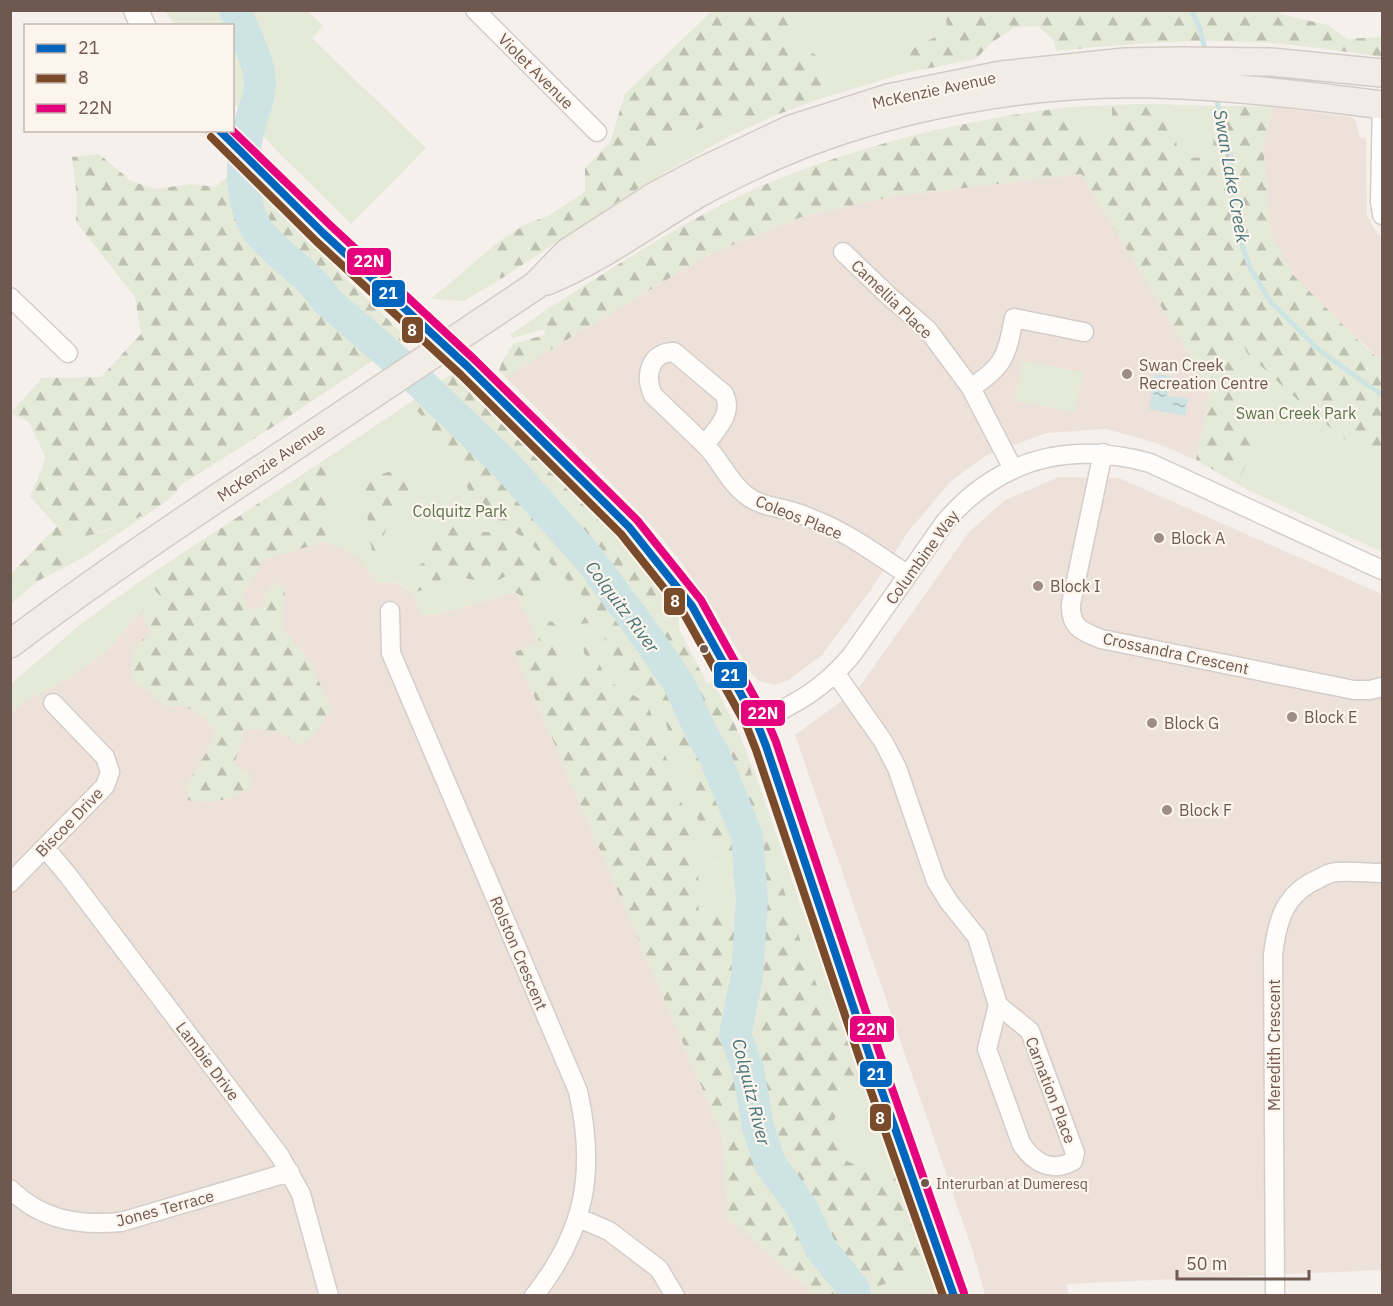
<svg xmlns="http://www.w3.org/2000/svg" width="1393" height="1306" font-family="'IBM Plex Sans',sans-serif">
	<defs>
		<pattern id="forest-firs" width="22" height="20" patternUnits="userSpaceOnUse" patternTransform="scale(1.5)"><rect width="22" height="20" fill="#e4ead7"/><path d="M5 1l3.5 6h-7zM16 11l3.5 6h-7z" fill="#bdc0b1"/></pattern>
		<pattern id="water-ripples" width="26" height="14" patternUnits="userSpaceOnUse" patternTransform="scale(1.5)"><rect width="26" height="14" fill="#cee3e3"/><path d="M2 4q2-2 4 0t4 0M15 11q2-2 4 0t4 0" fill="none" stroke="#abbbba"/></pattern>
	</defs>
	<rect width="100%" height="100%" fill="#f5f0eb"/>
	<path fill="#ede2d9" d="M1273 107 1351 117 1356 121 1360 137 1366 139 1367 215 1375 230 1382 238V361L1323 307 1293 275 1271 234 1263 145Z
		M1081 174 1211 389 1196 460 1156 443 1106 429 1046 433 987 455 951 481 908 532 868 594 821 656 787 681 774 685 759 681 750 672 715 611 679 559 648 522 591 462 505 377 706 256 804 216 890 197Z
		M340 450 392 582 400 584 413 593 419 605 420 615 439 614 516 592 538 642 515 653 722 1134 728 1218 809 1289 813 1295H11L10 715 23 702 67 679 107 651 138 614 160 596 145 578Z
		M1059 477 1119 478 1382 594V1270L1066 1284 1069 1295H985L972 1249 795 735 858 689 969 532 1005 500Z"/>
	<path fill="#e4ead7" d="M165 11H308L323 26 312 38 426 148 351 224 277 151 233 103 232 26 175 25Z
		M816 11H946L947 31 911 49 905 73 820 99 825 61 794 42 799 21Z
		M1138 104 1273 107 1263 145 1271 234 1293 275 1367 349 1382 361V552L1248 490 1196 460 1211 389 1081 174 1070 107Z
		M776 115 730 136 640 187 635 177 647 162 683 136 728 117Z
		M497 243 490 262 501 279 464 301 431 299Z
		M549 308 545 329 513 338 510 335Z
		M1022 361 1083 372 1075 412 1015 401Z
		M454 373 629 551 679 618V629L707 683H713L734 723 756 776 936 1295H813L809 1289 728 1218 722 1134 515 652 538 642 516 592 439 614 419 615C418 600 409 582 392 582 386 582 383 584 377 582 361 560 351 548 323 542L330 521 331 481 320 463Z
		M174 496 84 557 37 582 11 604V585L37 582 58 553 62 543 106 531 138 516Z
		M145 578 160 596 138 614 107 651 67 679 23 702 11 715V684L82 623Z"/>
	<path fill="url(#forest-firs)" d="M713 10 816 11 799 21 794 41 825 61 820 99 776 115 728 117 683 136 647 162 635 177 640 187 501 279 490 262 497 243 524 225 548 216 585 192V168L610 142 625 94Z
		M946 11H1280V14L1328 25 1347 39 1382 37V57C1349 52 1316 47 1282 44 1209 37 1130 43 1057 51L1053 40 1038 26 1015 27 991 43 976 59 905 73 911 49 947 31Z
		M1138 104H1171L1178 153 1192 158 1213 156 1214 116 1237 106 1273 107 1263 145 1271 234 1293 275 1367 349 1382 361V465C1333 434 1290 393 1247 353L1242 341 1230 349 1235 370 1238 400 1252 431 1253 454 1241 474 1233 481 1196 460 1211 389 1081 174 890 197 804 216 706 256 505 377 499 371 502 362 513 344 544 335 549 308C621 263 693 214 771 182 866 143 968 119 1070 107L1074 132 1088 140 1104 138 1112 125V106Z
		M99 154 131 181 155 189 191 184 215 187 236 170 407 338 282 421 181 485C162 516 96 534 62 543L58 553 67 555 68 561 37 582 11 585V574L57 526 30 497 46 458 29 422 11 413 42 378 101 377 141 334 135 297 76 222 77 197 72 157Z
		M454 373 629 551 679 618 678 629 707 683H713L734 723 746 750 765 833 808 964 823 1000 836 1005 859 1073 853 1090 833 1121 847 1161 859 1167 864 1161 885 1173 893 1170 927 1269 854 1295H813L809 1289 728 1218 722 1134 515 652 538 642 541 625 550 621C567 629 559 651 557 666L562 672 574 674 585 670 589 662 584 653 582 637 586 635 590 623 579 624 576 618 585 612V609C588 614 592 620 594 626 598 641 595 657 603 672 611 688 635 693 648 705L694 839C700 869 699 896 698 926L707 925 716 911H738L740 895 732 867 708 852 687 784 690 773 695 765 685 754 676 753 665 721 654 697 618 673 611 663 602 627 596 609 530 543 502 523 469 492 460 466 436 444 431 429 411 402Z
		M320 463 331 481 330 521 323 542 263 560 253 581 242 591 248 610 263 607 267 590 274 582 285 590 283 629 312 664 330 709 315 734 300 745 277 731 246 729 234 764 252 776 249 788C232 800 208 805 188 800L186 786 206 753 215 731 205 718 183 705 167 707 131 678 134 647 151 633 141 612 160 596 145 578Z
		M398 469 410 481 409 500 399 516 388 524 383 537 381 584 368 534 367 504 358 484 372 477Z
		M447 516C472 516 469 539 499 530L528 552 554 579 545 590 531 599C519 597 520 593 510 590L508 575 493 583C486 579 482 581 474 580 449 575 427 561 427 534L434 525Z
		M422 563 432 564 442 578 436 586 413 593 408 589 412 575Z"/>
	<path fill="url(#water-ripples)" d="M1155 374 1172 377 1168 396 1188 399 1185 416 1149 409Z"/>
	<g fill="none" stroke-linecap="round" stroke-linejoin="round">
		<path stroke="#cee3e3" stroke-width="5" d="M1191 10 1199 26 1206 53
			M1215 94 1231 155 1232 193 1236 228 1250 268 1270 301 1320 351 1382 395"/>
		<path stroke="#cee3e3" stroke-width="32" d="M235 10C243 29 261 66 260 84 260 97 253 112 250 124 241 158 239 196 256 228 258 233 264 237 268 242 286 261 312 277 326 300L407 370 506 465 590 560 637 623 679 684 702 734 714 755 747 836 752 900 747 977 735 1034 748 1069 758 1127 770 1164 802 1208 821 1249 854 1289 855 1296"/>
		<defs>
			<path id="minor" d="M475 10 597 132
				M1382 103 1380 201 1382 215
				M843 252 890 297 928 330 971 388 1013 469
				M10 297 68 353
				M971 388C1005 365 1006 357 1014 318L1084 332
				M705 445C716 429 734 414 724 394L674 352C650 352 644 375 653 395L705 445C721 460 728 482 746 495 759 506 778 507 794 512 803 514 811 519 820 522 851 535 879 556 908 575
				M1103 453 1071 604C1070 628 1082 631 1101 639L1354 690H1370L1382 687
				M390 611 391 653 578 1091C596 1171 586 1230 534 1296
				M836 674 883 741 897 768 936 881 949 902 977 937 998 1005 987 1049 1021 1143C1033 1163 1052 1173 1073 1161L1075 1153 1030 1031 998 1005
				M757 723C797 702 821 691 851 656L945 522C1000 458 1070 441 1150 463L1382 570
				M45 848 67 874 280 1156 301 1194 329 1296
				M10 883 105 786 110 772 105 757 53 703
				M10 1189C42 1220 78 1226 121 1222L290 1172
				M579 1218 609 1231 659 1269 675 1296
				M1275 1296 1273 955C1277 921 1284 894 1318 879 1322 877 1327 874 1331 873 1345 870 1367 873 1382 873"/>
			<path id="secondary" d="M136 10 143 26
				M218 130 323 233 468 367 629 527 692 606 757 723 766 746 872 1063 954 1296"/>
			<path id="primary" d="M547 281C600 259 647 224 696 195 722 180 750 167 777 155 890 106 1030 81 1153 84 1230 86 1306 95 1382 105
				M535 286 568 252 653 197 702 171 791 129 888 98 1001 75 1125 62 1177 61 1271 62 1382 73
				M10 644C92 582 176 525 261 469"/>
		</defs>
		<use href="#minor" stroke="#d4cdc9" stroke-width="21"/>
		<use href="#secondary" stroke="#d4cdc8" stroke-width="27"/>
		<use href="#primary" stroke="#d3cbc7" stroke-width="30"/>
		<use href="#minor" stroke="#fefdfc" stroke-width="18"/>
		<use href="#secondary" stroke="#fefdfc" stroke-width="24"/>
		<use href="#primary" stroke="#f1ece6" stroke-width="27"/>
		<defs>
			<path id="primary-bridge" d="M261 469 535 286"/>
		</defs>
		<use href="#primary-bridge" stroke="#d3cbc7" stroke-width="30" stroke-linecap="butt"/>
		<use href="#primary-bridge" stroke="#f1ece6" stroke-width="27"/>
		<defs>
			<path id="bus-1" d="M219 130 323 233 468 367 629 527 692 606 757 723 766 746 872 1063 954 1296"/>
			<path id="bus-2" d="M211 137 316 241 461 375 621 534 683 612 747 727 756 750 862 1066 943 1296"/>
			<path id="bus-3" d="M232 130 330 225 475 360 637 520 701 600 766 718 776 742 882 1060 964 1293"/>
		</defs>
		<use href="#bus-1" stroke="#fcf5ed" stroke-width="12"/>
		<use href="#bus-2" stroke="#fcf5ed" stroke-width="12"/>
		<use href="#bus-3" stroke="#fcf5ed" stroke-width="12"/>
		<use href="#bus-1" stroke="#0065bd" stroke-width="8"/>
		<use href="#bus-2" stroke="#7a4b2a" stroke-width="8"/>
		<use href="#bus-3" stroke="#e5007d" stroke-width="8"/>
	</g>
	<g fill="#9e8d86" stroke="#fcf5ed" stroke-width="2">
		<circle cx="1127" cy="374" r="6"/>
		<circle cx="1159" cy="538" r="6"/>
		<circle cx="1038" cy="586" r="6"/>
		<circle cx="1292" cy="717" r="6"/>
		<circle cx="1152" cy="723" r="6"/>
		<circle cx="1167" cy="810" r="6"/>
	</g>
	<g fill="#6f584f" stroke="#fcf5ed" stroke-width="2">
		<circle cx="704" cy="649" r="5"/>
		<circle cx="925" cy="1183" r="5"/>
	</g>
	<g text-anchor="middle" stroke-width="4.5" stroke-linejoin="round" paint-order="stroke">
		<g font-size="14" fill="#6f584f" stroke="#fcf5ed" text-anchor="start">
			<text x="936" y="1189">Interurban at Dumeresq</text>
		</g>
		<g font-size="16" fill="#6f584f" stroke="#fcf5ed">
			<text transform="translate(536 71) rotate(45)" y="6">Violet Avenue</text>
			<text transform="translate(934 90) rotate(-12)" y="6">McKenzie Avenue</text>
			<text transform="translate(892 299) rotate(44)" y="6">Camellia Place</text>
			<text transform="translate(271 462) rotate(-34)" y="6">McKenzie Avenue</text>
			<text transform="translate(799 517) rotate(22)" y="6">Coleos Place</text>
			<text transform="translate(922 557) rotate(-54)" y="6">Columbine Way</text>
			<text transform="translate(1176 653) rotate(12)" y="6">Crossandra Crescent</text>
			<text transform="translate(69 822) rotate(-46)" y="6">Biscoe Drive</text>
			<text transform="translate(519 953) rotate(67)" y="6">Rolston Crescent</text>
			<text transform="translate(1274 1045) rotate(-90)" y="6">Meredith Crescent</text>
			<text transform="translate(208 1061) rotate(53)" y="6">Lambie Drive</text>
			<text transform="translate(1051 1090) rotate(69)" y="6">Carnation Place</text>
			<text transform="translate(165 1208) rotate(-15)" y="6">Jones Terrace</text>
		</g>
		<g font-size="16" fill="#6f584f" stroke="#fcf5ed" text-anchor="start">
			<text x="1139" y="371">Swan Creek<tspan x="1139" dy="18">Recreation Centre</tspan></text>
			<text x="1171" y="544">Block A</text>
			<text x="1050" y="592">Block I</text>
			<text x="1304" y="723">Block E</text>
			<text x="1164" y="729">Block G</text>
			<text x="1179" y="816">Block F</text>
		</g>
		<g font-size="16" fill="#587449" stroke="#fcf5ed">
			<text x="1296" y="419">Swan Creek Park</text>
			<text x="460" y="517">Colquitz Park</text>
		</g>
		<g font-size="18" font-style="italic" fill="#487579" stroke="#fcf5ed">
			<text transform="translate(1231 176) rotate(80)" y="6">Swan Lake Creek</text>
			<text transform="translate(622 607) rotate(53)" y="6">Colquitz River</text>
			<text transform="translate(751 1092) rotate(76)" y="6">Colquitz River</text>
		</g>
	</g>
	<g stroke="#fcf5ed" stroke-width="2">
		<rect x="346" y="247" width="46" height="29" rx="6" fill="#e5007d"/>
		<rect x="371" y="279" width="35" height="29" rx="6" fill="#0065bd"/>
		<rect x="401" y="316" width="23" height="28" rx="6" fill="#7a4b2a"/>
		<rect x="663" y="587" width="23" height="29" rx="6" fill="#7a4b2a"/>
		<rect x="713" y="661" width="35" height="28" rx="6" fill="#0065bd"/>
		<rect x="740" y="699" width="46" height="28" rx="6" fill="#e5007d"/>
		<rect x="849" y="1015" width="46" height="28" rx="6" fill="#e5007d"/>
		<rect x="859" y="1060" width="34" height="28" rx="6" fill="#0065bd"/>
		<rect x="869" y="1103" width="23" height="29" rx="6" fill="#7a4b2a"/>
	</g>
	<g font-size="16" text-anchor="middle" font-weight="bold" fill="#fff">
		<text x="369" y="267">22N</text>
		<text x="388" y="299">21</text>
		<text x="412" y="336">8</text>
		<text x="675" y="607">8</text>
		<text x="730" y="681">21</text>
		<text x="763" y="719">22N</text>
		<text x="872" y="1035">22N</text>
		<text x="876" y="1080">21</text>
		<text x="880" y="1124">8</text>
	</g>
	<rect width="1393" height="1306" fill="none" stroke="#6f584f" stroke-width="24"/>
	<rect x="24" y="24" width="210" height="108" fill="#fcf5ed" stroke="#c4b6ae" stroke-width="1.5"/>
	<rect x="36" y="44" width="30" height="9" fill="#0065bd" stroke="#c4b6ae" stroke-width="1.5"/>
	<text x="78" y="54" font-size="18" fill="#6f584f">21</text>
	<rect x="36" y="74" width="30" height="9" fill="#7a4b2a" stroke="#c4b6ae" stroke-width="1.5"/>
	<text x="78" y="84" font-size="18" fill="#6f584f">8</text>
	<rect x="36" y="104" width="30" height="9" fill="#e5007d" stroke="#c4b6ae" stroke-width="1.5"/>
	<text x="78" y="114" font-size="18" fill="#6f584f">22N</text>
	<path d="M1177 1270v9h132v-9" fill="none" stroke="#6f584f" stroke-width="3"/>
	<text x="1186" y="1270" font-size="18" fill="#6f584f" stroke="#fcf5ed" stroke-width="4.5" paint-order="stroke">50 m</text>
</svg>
